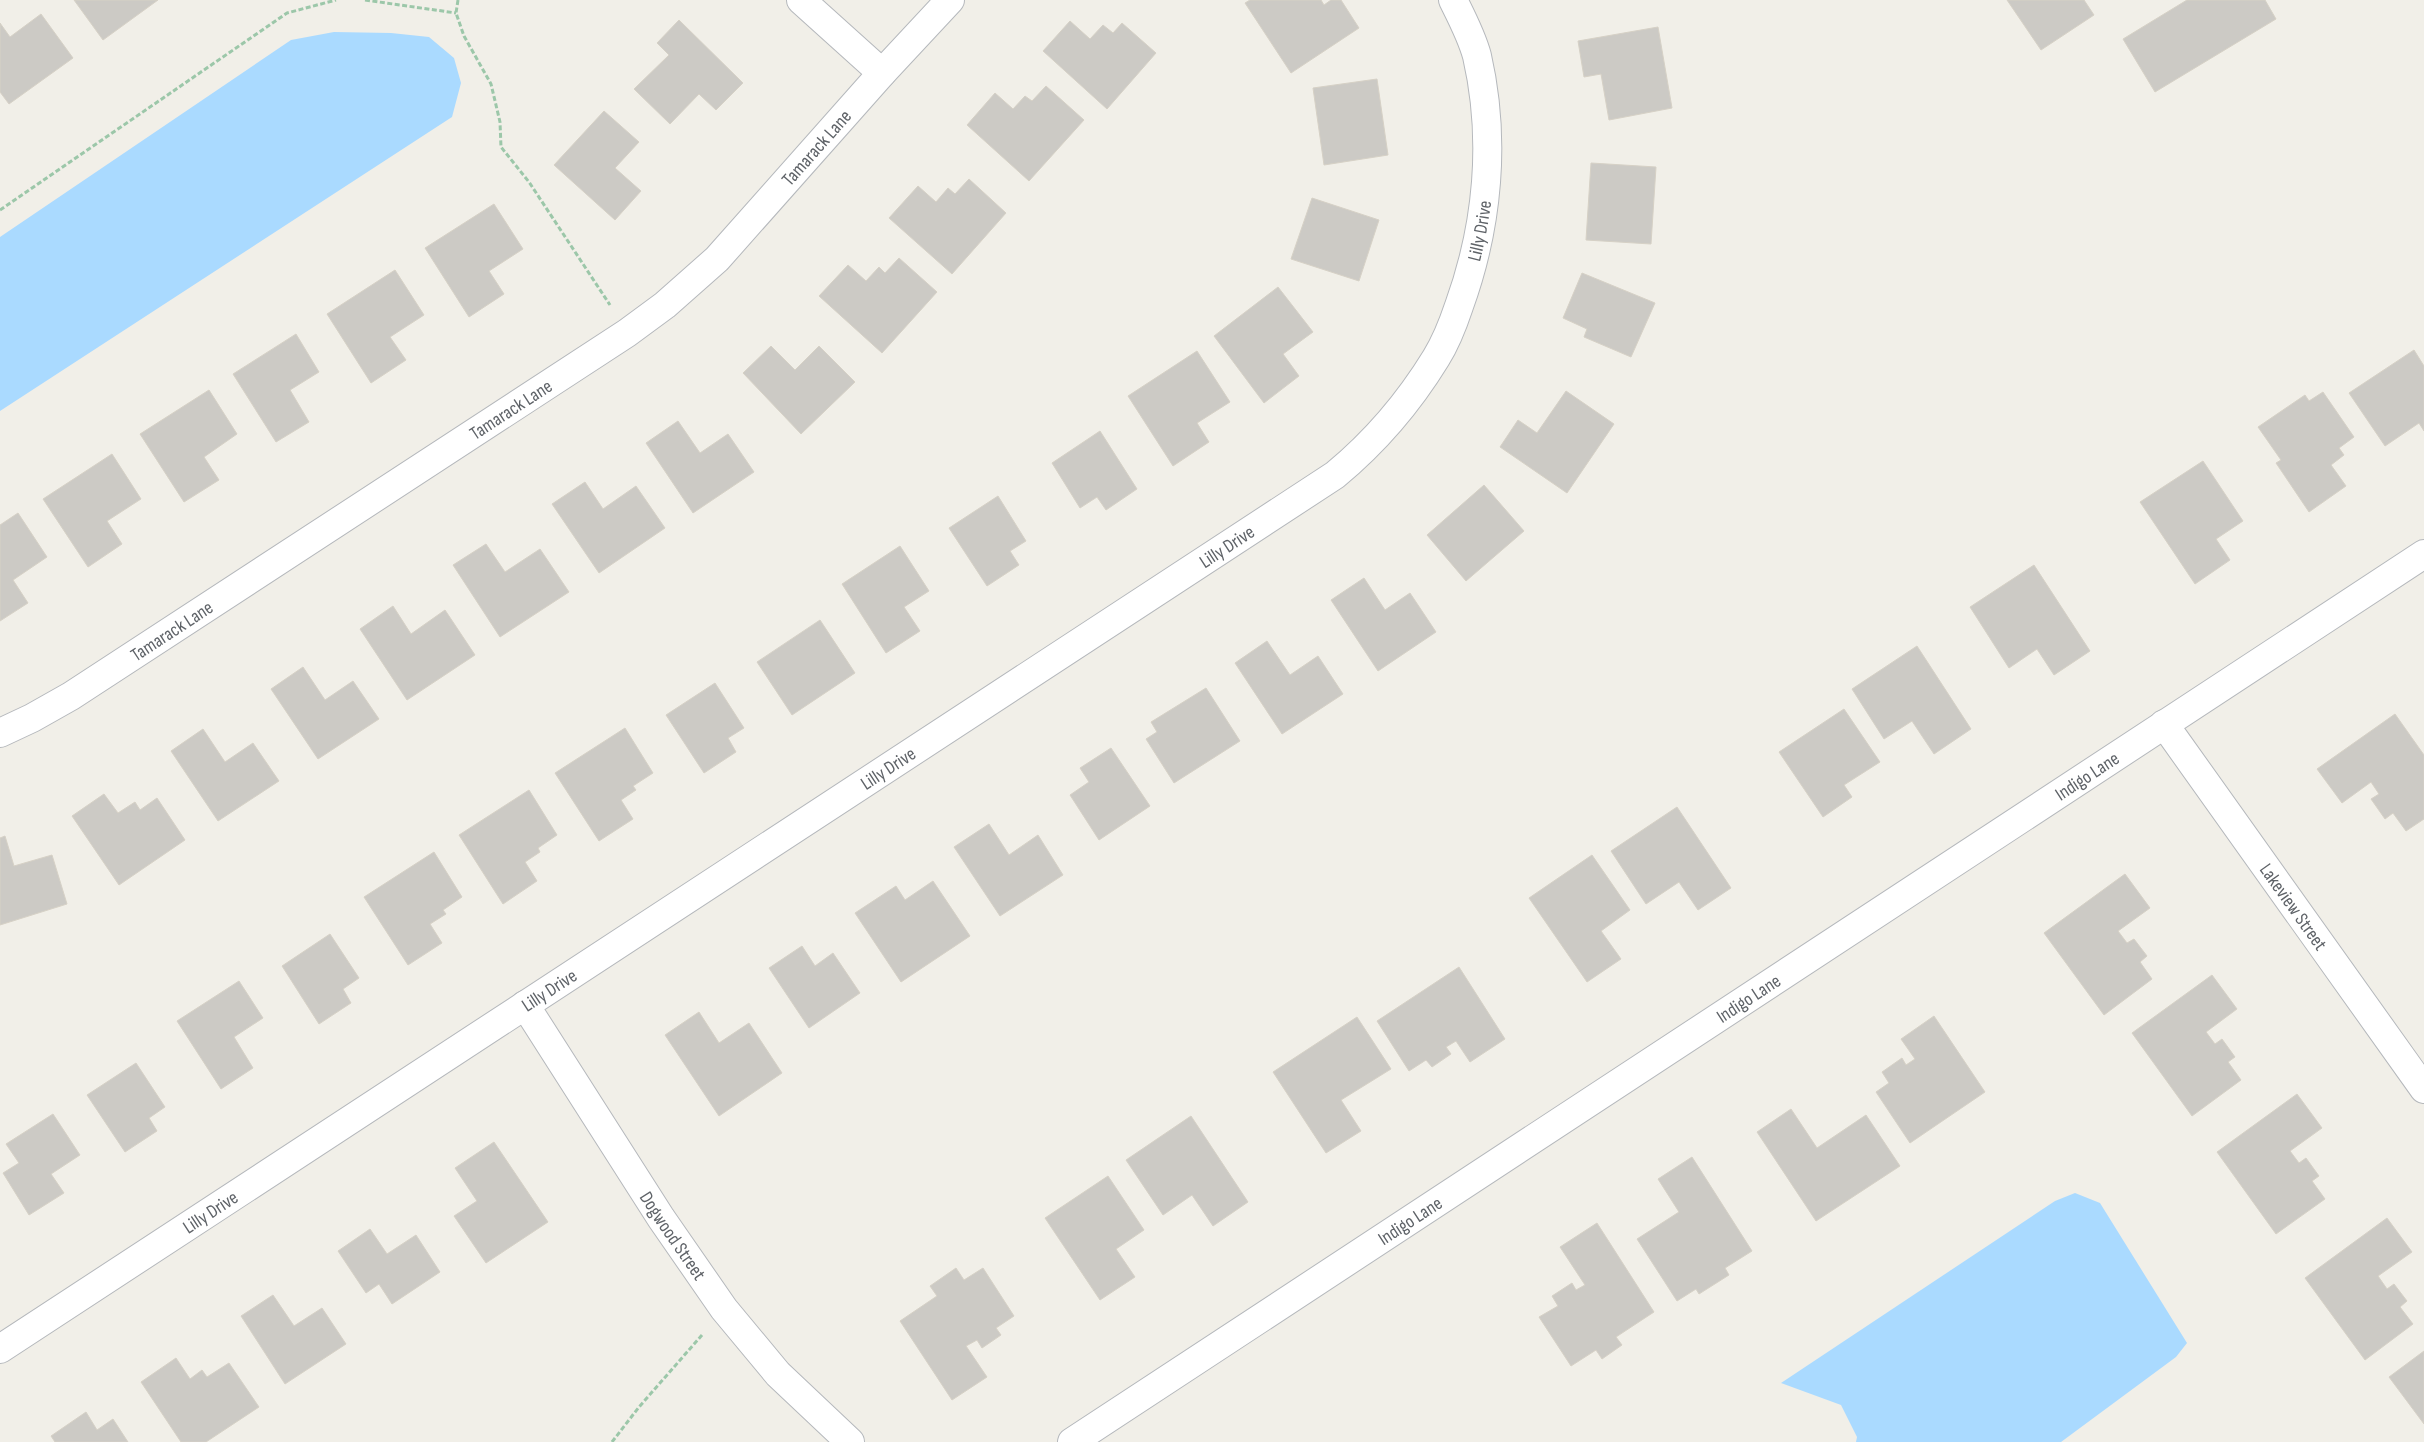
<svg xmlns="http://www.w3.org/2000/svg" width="2424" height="1442" font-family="'Sofia Sans Condensed',sans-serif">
	<rect width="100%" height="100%" fill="#f1efe8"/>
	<path fill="#aadaff" d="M334 32 391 33 429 37 454 58 461 83 452 117 0 411V237L291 40Z
		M2075 1193 2100 1203 2187 1343 2176 1357 2061 1442H1856L1857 1437 1841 1405 1781 1383 2055 1201Z"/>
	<path fill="#cccac5" stroke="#d6d1c6" d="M74 0H158L103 40Z
		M1250 0H1321L1324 5 1331 0H1341L1359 28 1291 73 1245 3Z
		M2007 0H2084L2094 15 2041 50Z
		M2187 0H2265L2276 19 2155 92 2123 39Z
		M41 14 73 58 9 104 0 92V23L10 37Z
		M679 20 743 83 716 110 699 94 670 124 634 89 669 55 657 43Z
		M1070 21 1090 39 1103 25 1113 33 1122 23 1156 53 1107 109 1043 51Z
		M1658 27 1672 108 1609 120 1601 74 1584 77 1578 41Z
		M1377 79 1388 155 1324 165 1313 88Z
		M1046 86 1084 120 1029 181 967 125 995 93 1013 109 1025 96 1032 101Z
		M604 111 639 142 615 168 641 191 615 220 554 165Z
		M1591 163 1656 167 1651 244 1586 240Z
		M969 179 1006 213 952 274 889 218 918 186 936 202 948 188 955 194Z
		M1312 198 1379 220 1359 281 1291 259Z
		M494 204 523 249 489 271 504 294 469 317 425 248Z
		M899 258 937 292 882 353 819 296 848 265 866 281 879 267 885 273Z
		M395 270 424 315 390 337 406 360 371 383 327 314Z
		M1582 273 1655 303 1631 357 1584 337 1587 329 1563 318Z
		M1278 287 1313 332 1283 354 1299 376 1264 403 1214 336Z
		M296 334 319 372 290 390 309 422 276 442 233 374Z
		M771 346 795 370 819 346 855 382 801 434 743 373Z
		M2414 350 2424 366V431L2419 423 2385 446 2349 393Z
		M1197 351 1230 402 1197 423 1209 442 1173 466 1128 396Z
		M209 390 237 434 204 457 219 480 184 502 140 434Z
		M1566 391 1614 424 1567 493 1500 447 1518 420 1537 433Z
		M2323 392 2354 437 2339 448 2344 455 2331 465 2346 486 2309 512 2276 463 2281 460 2258 427 2305 395 2309 401Z
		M678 421 700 453 728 434 754 472 693 513 646 443Z
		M1100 431 1137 489 1106 510 1097 497 1080 508 1052 463Z
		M112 454 141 499 107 521 122 544 88 567 43 499Z
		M2203 461 2243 521 2216 539 2230 560 2195 584 2140 502Z
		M585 482 603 509 636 486 665 528 599 573 552 504Z
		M1484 485 1524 531 1466 581 1427 535Z
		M998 496 1026 541 1010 551 1019 565 987 586 949 528Z
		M18 513 47 557 13 580 28 603 0 621V525Z
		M486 544 505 572 540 549 569 592 500 637 453 565Z
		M900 546 929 591 904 607 920 631 886 653 842 584Z
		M2034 565 2090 651 2054 675 2037 649 2009 668 1970 607Z
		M1364 578 1385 610 1410 593 1436 632 1378 671 1331 600Z
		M393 606 411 634 445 610 475 655 407 700 360 629Z
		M820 620 855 673 792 715 757 662Z
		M1267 641 1290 675 1318 656 1343 694 1282 734 1235 663Z
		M1917 646 1971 729 1934 754 1912 721 1884 739 1852 689Z
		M303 667 325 700 353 681 379 719 318 759 271 689Z
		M715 683 744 728 728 738 736 752 704 773 666 715Z
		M1206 688 1240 741 1174 783 1146 739 1157 732 1151 722Z
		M1844 709 1880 762 1844 785 1852 797 1823 817 1779 752Z
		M2395 714 2424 755V819L2406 831 2393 813 2385 819 2371 799 2379 794 2371 782 2342 803 2317 769Z
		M625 728 653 773 633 786 636 790 621 800 633 819 599 841 555 773Z
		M203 729 225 762 253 743 279 781 218 821 171 751Z
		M1111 748 1150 806 1099 840 1070 795 1089 782 1080 768Z
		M529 790 557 835 538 848 540 852 525 862 537 881 503 904 459 835Z
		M104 794 118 813 135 802 140 810 157 798 185 840 119 885 72 816Z
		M1677 807 1731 888 1698 910 1679 882 1646 904 1611 851Z
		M989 824 1009 855 1038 835 1063 875 1000 916 954 847Z
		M5 836 14 866 52 855 67 904 0 925V838Z
		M434 852 462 897 443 910 446 914 430 924 442 943 408 965 364 897Z
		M1592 855 1630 910 1601 931 1621 959 1587 982 1529 898Z
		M2125 874 2150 908 2118 931 2127 943 2134 939 2147 956 2140 962 2152 979 2104 1015 2044 933Z
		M933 881 970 936 901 982 855 913 896 886 905 900Z
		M330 934 359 978 343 989 351 1003 319 1024 282 966Z
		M802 946 815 966 833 953 860 993 809 1028 769 968Z
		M1459 967 1505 1039 1470 1062 1456 1041 1446 1047 1451 1054 1432 1067 1426 1060 1409 1071 1377 1021Z
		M2212 975 2237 1009 2206 1032 2215 1044 2222 1039 2235 1057 2228 1062 2241 1080 2192 1116 2132 1033Z
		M239 981 263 1018 234 1037 253 1068 221 1089 177 1021Z
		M699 1012 719 1043 749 1023 782 1073 719 1116 665 1035Z
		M1934 1016 1985 1092 1910 1143 1876 1092 1889 1083 1882 1072 1902 1058 1906 1065 1915 1059 1901 1039Z
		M1357 1017 1391 1069 1341 1100 1361 1131 1326 1153 1273 1072Z
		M136 1063 165 1107 149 1118 157 1131 125 1152 87 1095Z
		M2297 1094 2322 1128 2290 1151 2299 1163 2306 1158 2319 1176 2312 1181 2325 1199 2276 1234 2217 1152Z
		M1791 1109 1817 1148 1866 1115 1900 1166 1816 1221 1757 1132Z
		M53 1114 80 1155 51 1174 64 1193 29 1215 3 1173 19 1163 6 1144Z
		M1191 1116 1248 1202 1213 1226 1192 1195 1163 1215 1126 1160Z
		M494 1142 548 1222 486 1263 454 1216 477 1201 455 1168Z
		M1692 1157 1752 1251 1725 1268 1729 1275 1699 1294 1696 1289 1677 1301 1637 1239 1679 1212 1658 1179Z
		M1108 1176 1144 1230 1116 1249 1135 1277 1100 1300 1045 1218Z
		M2387 1218 2412 1252 2378 1276 2387 1289 2394 1284 2407 1301 2400 1307 2413 1324 2365 1360 2305 1278Z
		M1597 1223 1654 1312 1616 1337 1622 1345 1602 1359 1596 1350 1571 1366 1539 1317 1558 1306 1552 1296 1572 1283 1576 1290 1585 1285 1560 1247Z
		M370 1229 387 1254 416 1235 440 1272 392 1304 379 1284 366 1293 338 1251Z
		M956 1268 964 1280 983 1268 1014 1316 996 1328 1001 1335 982 1348 977 1340 966 1346 987 1377 952 1400 900 1321 937 1296 930 1286Z
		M273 1295 294 1326 322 1308 346 1344 285 1384 241 1316Z
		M2424 1351V1424L2389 1377Z
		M176 1358 190 1379 202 1370 207 1377 229 1363 259 1407 206 1442H181L141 1382Z
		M86 1412 97 1430 113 1419 128 1442H55L51 1436Z"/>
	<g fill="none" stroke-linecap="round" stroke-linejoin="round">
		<defs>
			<g id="minor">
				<path d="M801 0 882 73"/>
				<path id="s1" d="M2164 724 2424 1089"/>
				<path id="s2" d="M0 733 32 718 71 696 627 333 665 305 717 259 882 73 950 0"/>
				<path id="s3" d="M525 1005 661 1218 724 1309 778 1374 850 1442"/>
				<path id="s4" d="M0 1349 1335 475C1375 442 1409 402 1436 358 1446 342 1453 324 1459 306 1488 226 1496 139 1477 56 1472 37 1462 18 1453 0"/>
				<path id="s5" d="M1072 1442 2424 554"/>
			</g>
		</defs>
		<use href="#minor" stroke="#b5b8bc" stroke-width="30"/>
		<path stroke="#9cc7a9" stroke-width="3" stroke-dasharray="5 2.5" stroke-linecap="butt" d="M365 0 456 13
			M458 0 456 13 464 36 491 84 500 122 501 147 529 182 610 305
			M0 210 287 13 336 0
			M612 1442 639 1407 702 1335"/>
		<use href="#minor" stroke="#fff" stroke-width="28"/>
	</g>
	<g text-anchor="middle" stroke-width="4" stroke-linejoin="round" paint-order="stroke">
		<g font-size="19" fill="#5f6368" stroke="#fff">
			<text dy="7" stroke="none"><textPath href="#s2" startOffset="1010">Tamarack Lane</textPath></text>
			<text dy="7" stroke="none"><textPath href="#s4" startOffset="1886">Lilly Drive</textPath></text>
			<text dy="7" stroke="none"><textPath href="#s2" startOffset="605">Tamarack Lane</textPath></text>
			<text dy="7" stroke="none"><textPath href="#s4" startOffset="1466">Lilly Drive</textPath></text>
			<text dy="7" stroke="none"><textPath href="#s2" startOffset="200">Tamarack Lane</textPath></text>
			<text dy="7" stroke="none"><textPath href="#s4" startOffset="1061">Lilly Drive</textPath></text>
			<text dy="7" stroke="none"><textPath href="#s5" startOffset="1214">Indigo Lane</textPath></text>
			<text dy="7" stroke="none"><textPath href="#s1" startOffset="224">Lakeview Street</textPath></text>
			<text dy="7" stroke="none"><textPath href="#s4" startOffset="656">Lilly Drive</textPath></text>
			<text dy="7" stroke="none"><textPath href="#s5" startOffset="809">Indigo Lane</textPath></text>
			<text dy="7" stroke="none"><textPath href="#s4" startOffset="251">Lilly Drive</textPath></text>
			<text dy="7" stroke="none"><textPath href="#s5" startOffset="404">Indigo Lane</textPath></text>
			<text dy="7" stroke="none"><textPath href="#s3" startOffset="274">Dogwood Street</textPath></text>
		</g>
	</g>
</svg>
